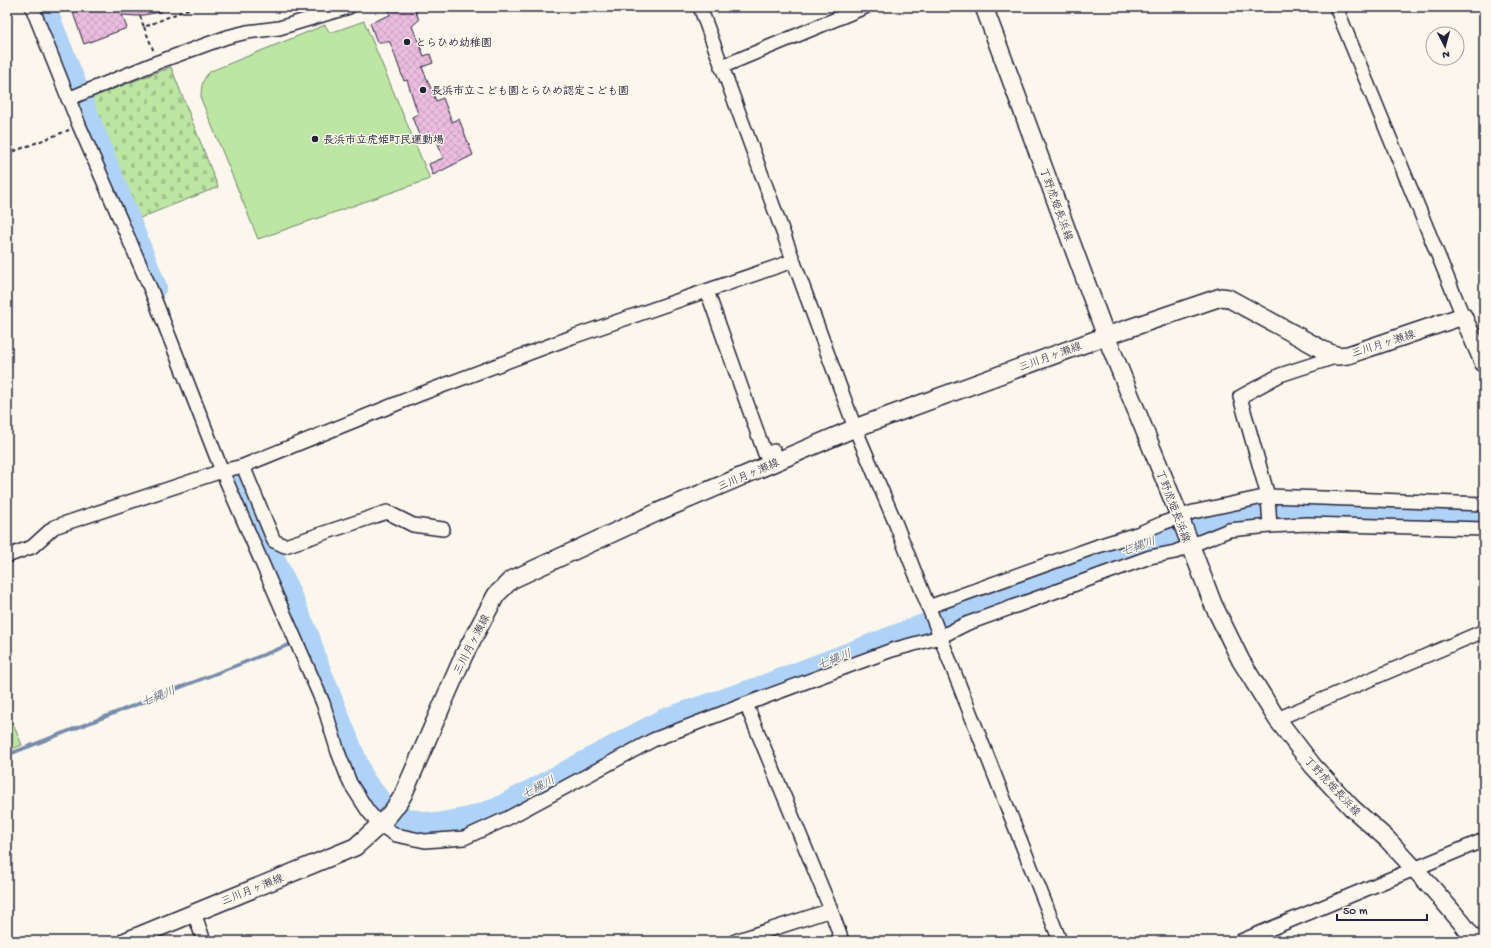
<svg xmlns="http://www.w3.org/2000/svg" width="1491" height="948" font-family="'Gochi Hand','Klee One',sans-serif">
	<defs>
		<pattern id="cemetery-stones" width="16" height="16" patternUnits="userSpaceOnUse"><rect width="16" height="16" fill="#bce6a2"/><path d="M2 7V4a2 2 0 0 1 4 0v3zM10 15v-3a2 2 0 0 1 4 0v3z" fill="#a1c58c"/></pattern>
		<pattern id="building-cross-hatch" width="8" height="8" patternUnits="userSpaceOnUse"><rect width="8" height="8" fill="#ebbcde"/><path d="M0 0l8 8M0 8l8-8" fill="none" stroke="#c9a1bf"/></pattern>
	</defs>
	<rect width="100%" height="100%" fill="#fbf7ec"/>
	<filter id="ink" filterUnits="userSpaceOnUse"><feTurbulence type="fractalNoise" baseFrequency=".025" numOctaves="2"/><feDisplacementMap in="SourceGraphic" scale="8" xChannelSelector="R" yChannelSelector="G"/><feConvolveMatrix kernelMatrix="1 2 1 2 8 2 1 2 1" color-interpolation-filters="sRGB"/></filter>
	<g filter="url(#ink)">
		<path fill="#bce6a2" stroke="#6f846e" d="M364 21 430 179 258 239 201 99C201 87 202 78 211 71L325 25 330 33Z
			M7 710 22 745 7 751Z"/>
		<path fill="url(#cemetery-stones)" stroke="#6f846e" d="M171 67 218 187 135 220 89 103 92 101 90 98Z"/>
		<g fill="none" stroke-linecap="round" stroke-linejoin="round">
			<path stroke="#778cac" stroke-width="3.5" d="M7 755 309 637"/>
			<path stroke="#afd3f7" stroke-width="22" d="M45 7 156 287
				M238 476 309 637 316 660 364 780 382 803 406 819 436 824 469 818 496 809 665 719 755 689 1015 590 1212 520 1243 514 1301 509 1484 515"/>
		</g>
		<path fill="url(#building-cross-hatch)" stroke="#22223b" d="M71 7H161V12L137 16 122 15 127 28 84 44Z
			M401 7H414L419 20 412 26 424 56 430 54 433 63 422 67 436 101 443 98 452 122 459 119 473 155 433 175 429 164 443 158 435 135 421 140 412 117 418 114 407 80 404 81 390 42H377L370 23 390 15 389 11Z"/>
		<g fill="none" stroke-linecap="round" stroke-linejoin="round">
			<defs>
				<path id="minor" d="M32 7 79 125 151 290 222 471 243 466 418 395 572 337 793 261
					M700 7 855 428 895 522 1060 941
					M1336 7 1463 316
					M721 67 865 7
					M68 99 158 62 227 37 247 32 279 28 349 7
					M707 291 765 454 774 451 777 461
					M243 466 274 541 285 546 387 512 413 525 443 529
					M1270 526 1268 496 1240 397 1280 375 1338 356
					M7 556 32 547 54 527 222 471 323 703 338 752 350 783 368 811 380 825 396 835 425 841 464 838 508 818 653 740 746 704
					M928 607 1098 546 1137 534 1163 523 1193 512 1268 496 1484 504
					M1277 719 1484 631
					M831 910 746 704 892 650 940 637 966 624 1150 557 1175 552 1229 530 1270 526 1307 524 1484 529
					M194 913 204 941
					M735 941 831 910 842 941
					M1241 941 1484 840"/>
				<path id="major" d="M984 7 1106 336 1181 520 1213 604 1241 661 1277 719 1313 766 1352 808 1387 839 1433 889 1462 923 1475 941
					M126 941 355 847C373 831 391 817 403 795L464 655 496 595 511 580 658 512 855 428 1106 336 1221 297 1228 298 1325 351 1338 356 1348 355 1463 316 1484 364"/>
			</defs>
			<use href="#minor" stroke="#22223b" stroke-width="16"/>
			<use href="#major" stroke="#22223b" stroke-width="20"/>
			<path stroke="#22223b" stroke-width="2" stroke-dasharray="4 3" stroke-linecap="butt" d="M140 16 144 27 193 7
				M144 27 154 52
				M7 154 69 130"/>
			<use href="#minor" stroke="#fbf7ec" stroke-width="13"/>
			<use href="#major" stroke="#fbf7ec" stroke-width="17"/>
		</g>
	</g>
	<g fill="#22223b" stroke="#fbf7ec" stroke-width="1.5">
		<circle cx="407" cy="42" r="4"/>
		<circle cx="423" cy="90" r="4"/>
		<circle cx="315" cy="139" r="4"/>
	</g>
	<g text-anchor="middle" stroke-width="3" stroke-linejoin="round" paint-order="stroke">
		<g font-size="11" font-weight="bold" fill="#22223b" stroke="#fbf7ec" text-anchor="start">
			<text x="415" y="46">とらひめ幼稚園</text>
			<text x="431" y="94">長浜市立こども園とらひめ認定こども園</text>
			<text x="323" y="143">長浜市立虎姫町民運動場</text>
		</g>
		<g font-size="11" fill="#22223b" stroke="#fbf7ec">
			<text transform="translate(1057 204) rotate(70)" y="4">丁野虎姫長浜線</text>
			<text transform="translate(1383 343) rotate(-18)" y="4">三川月ヶ瀬線</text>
			<text transform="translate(1050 356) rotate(-20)" y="4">三川月ヶ瀬線</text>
			<text transform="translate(748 474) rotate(-23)" y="4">三川月ヶ瀬線</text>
			<text transform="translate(1174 506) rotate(69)" y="4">丁野虎姫長浜線</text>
			<text transform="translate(471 644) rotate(-63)" y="4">三川月ヶ瀬線</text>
			<text transform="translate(1333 786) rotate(47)" y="4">丁野虎姫長浜線</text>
			<text transform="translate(252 889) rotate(-22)" y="4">三川月ヶ瀬線</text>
		</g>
		<g font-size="12" font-style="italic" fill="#4c5773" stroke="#fbf7ec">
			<text transform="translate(1138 546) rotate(-19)" y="4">七縄川</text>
			<text transform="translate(834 659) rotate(-21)" y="4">七縄川</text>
			<text transform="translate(158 696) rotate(-21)" y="4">七縄川</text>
			<text transform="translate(538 787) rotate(-28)" y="4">七縄川</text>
		</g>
	</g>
	<rect width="1491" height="948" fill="none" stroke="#fbf7ec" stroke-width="24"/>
	<rect x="12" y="12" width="1467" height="924" fill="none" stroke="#22223b" stroke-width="1.5" filter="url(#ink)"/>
	<g transform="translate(1445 46) rotate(174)"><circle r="19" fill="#fbf7ec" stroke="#a4a2a5"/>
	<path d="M0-3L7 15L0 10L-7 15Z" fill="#22223b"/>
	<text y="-6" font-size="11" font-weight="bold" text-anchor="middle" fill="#22223b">N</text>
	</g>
	<path d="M1337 914v6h90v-6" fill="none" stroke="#22223b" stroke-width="2"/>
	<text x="1343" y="914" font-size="12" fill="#22223b" stroke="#fbf7ec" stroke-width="3" paint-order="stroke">50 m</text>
</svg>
